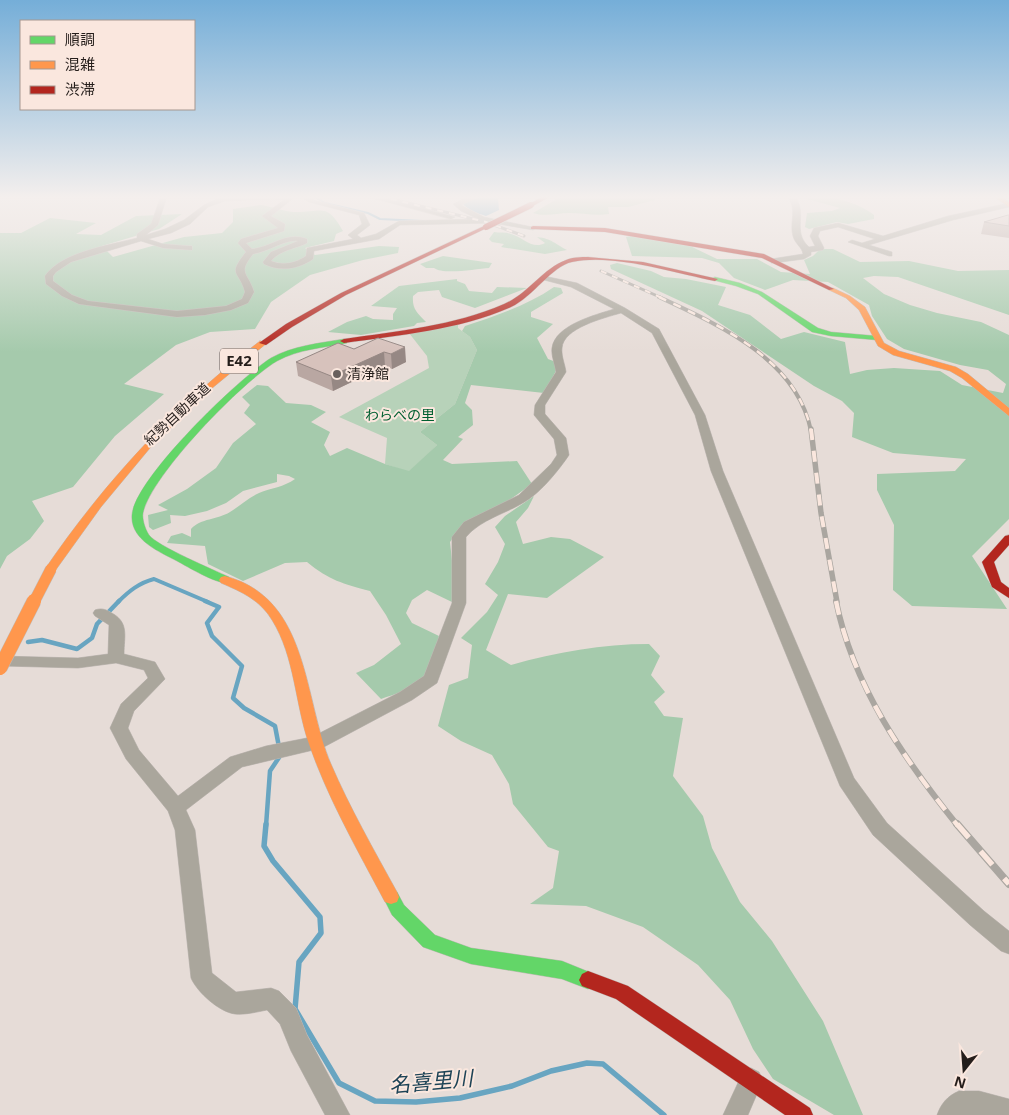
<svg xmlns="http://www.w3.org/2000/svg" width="1009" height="1115" font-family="'Open Sans','Noto Sans JP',sans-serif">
	<rect width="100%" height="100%" fill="#e6dcd7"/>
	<path fill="#b7d2b9" d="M458 324V328L470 337 477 350 455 404 420 432 437 445 409 472 385 464 387 438 339 417 429 368 427 356 409 333Z"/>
	<path fill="#a5caac" d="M562 196H655V200L628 207H608L609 214C595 216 583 213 569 213 557 213 545 217 533 213Z
		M806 196C828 196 855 200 874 215V219L848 224 837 222 809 229 805 227 807 213 832 211 840 208 807 199Z
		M261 205C272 207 283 211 293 212 322 213 326 201 343 231L336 234 334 241 305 248 315 255 379 246 399 247 398 253 363 260 310 275 271 302 255 329 210 332 176 345 124 384 164 394 115 436 73 487 32 501 44 521 30 539 7 556 0 569V233H21L50 218 96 223 76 234 101 235 136 216 182 214 159 229 102 246 113 257 184 237 222 233 233 222V209Z
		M494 232C500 233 506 232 511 234 523 237 532 250 545 243L537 237C553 239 553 243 567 250L545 254 501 247 504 244 492 242 489 239Z
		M631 236 686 244 717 259H757L781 272 810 274 804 260 813 256 820 249H833L860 262 909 261 958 271 1009 270V315L898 277 874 276 863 278 884 294 910 305 937 313 981 322 1009 335V519L972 556 1007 609 912 606 893 590 894 525 877 490V474L955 471 966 459 893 453 852 437 854 413 842 401 814 386 702 311 611 269 610 265 617 263 651 271 664 277 686 279 726 287 718 305 750 315 781 339 804 332 845 342 850 374 867 370 894 368 940 371 962 385 1003 393 1006 384 988 370 960 365 904 349 887 339 872 316 869 305 828 282 793 280 765 290 734 278 719 263 702 258 632 256 626 237Z
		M443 256 492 263 489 268C476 269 443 275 434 268H426L420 264Z
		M457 279V281L465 284 469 291 492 293 497 287 527 288 475 308 442 297 439 290 418 292 413 296C412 309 417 313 426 322L417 323 414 326 361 335 328 332 347 322 366 316 373 319 393 320V314L397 308 371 306 399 286Z
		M554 287 561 288 563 293 531 312V317L553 324 537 338 548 359 556 362V371L544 393 471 385 465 403 472 410 473 425 458 437 463 439 443 460 452 464 517 461 532 484 508 501 465 522 450 542 453 570 452 602 427 590 412 600 406 613 412 623 439 636C435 649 432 668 424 678 414 689 395 694 381 699L356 673 374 665 401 644 386 615 370 591C343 584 329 580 307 562L285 563 243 581 208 564 205 546 167 543 171 536 182 533 191 537V529C201 518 217 520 230 512 240 506 248 498 259 493 271 488 284 487 295 479L289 476 277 474V482L243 491 226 503 207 511 185 516 170 515 171 523 153 530 149 527 148 515 168 510 158 505 187 489 216 468 233 443 256 424 244 413 250 405 242 397 257 385 268 386 286 403 311 405 326 412 311 422 330 432 324 445 330 456 347 448 385 464 409 471 437 445 420 432 455 404 477 350 470 337 462 331 465 326C496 316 528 305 554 287Z
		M534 496 528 508 516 522 523 544 551 537 570 539 604 557 547 598 508 594 486 650 511 665C557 652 602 644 649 644L660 656 651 675 665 692 654 702 664 716 683 718 673 776 703 816 712 848 740 902 772 941 823 1021 863 1115H834L773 1079 753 1049 730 1000 698 965 643 927 586 906 530 904 553 888 559 851 548 847 513 804 509 784 492 755 461 741 438 726 449 685 468 678 472 645 461 638 487 612 498 595 485 584 498 562 505 544 495 527 505 516Z"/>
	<path fill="#68a5c1" d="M483 196H507L498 199 499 210 486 216C476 213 468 210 462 203Z"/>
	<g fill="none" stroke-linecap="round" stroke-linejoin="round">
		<path stroke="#68a5c1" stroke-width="2" d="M313 196 325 203 368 213 380 219 423 221"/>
		<path stroke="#68a5c1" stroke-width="4" d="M118 602C129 591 139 583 154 579L208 602"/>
		<path stroke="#68a5c1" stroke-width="4.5" d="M205 601 219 607 207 623 212 636 242 666 233 698 244 708 275 726 279 747
			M28 642 42 640 77 649 92 638 97 624 119 601
			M266 826 270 771 280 756"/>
		<path stroke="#68a5c1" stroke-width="5.5" d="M266 824 264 846 273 861 320 917 321 933 299 962 295 1009 339 1083 375 1101 416 1102 460 1098 512 1086 551 1071 587 1063 603 1064 664 1115"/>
		<defs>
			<path id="street" d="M161 196H167L158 225 146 235 165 229 184 220 204 205 224 196 291 198V200L271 216 285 224 284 231 246 243 252 249C272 247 286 231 307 239V243C295 249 280 250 271 261 283 266 296 263 306 256L307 248 353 239 348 235 362 224 359 215 309 202 304 199V196H312L311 198 313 200 364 213 370 225 357 235 361 238 376 234 399 221 478 219 461 211 453 204 470 196H480L461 205 484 217 537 228 533 230 493 223 400 225 379 239 314 251 313 259C299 269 280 272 264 264L263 262 271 252 298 241C285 239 268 252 253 254 237 274 248 272 254 292L248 303 231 310 205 315 177 317 79 304 62 296 46 284 45 276C61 252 110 245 137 238V234L151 224ZM274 199 284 200 262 216 278 228 241 239 238 243 246 252C227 276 239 270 245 292L242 299 226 306 177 311 88 301 72 295 53 281V276L56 272 71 262 141 241 163 248 192 250V246H189L163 244 148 239 171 233 190 224 208 207 225 201Z
				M365 196H377L455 217 451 219Z
				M787 196H794C809 212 791 231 809 247L815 246 810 236 814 228 838 223 883 236 948 216 1009 203V207L953 220 869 245 892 252V256H889L848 242 852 240 862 243 875 239 838 227 820 231 818 236 824 248 823 250 811 252V255L804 259 774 263H771V259L803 254C802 247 795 244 793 236 789 222 798 209 787 196Z
				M544 276 577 283 625 308 659 329 705 415 723 471 854 778 887 823 984 911 1009 931V954L1001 951 970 925 873 835 840 786 711 471 695 415 652 333 621 313C604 318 563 328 562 348 561 356 565 364 566 372L545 405V414L566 438 569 455C559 470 541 492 526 501 506 514 481 519 466 537V603L437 683 412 700 322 748 242 767 186 810 195 830 212 973 236 992 271 988 279 991 296 1008 307 1035 350 1115H325L291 1051 280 1024 267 1010C257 1012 245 1015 235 1014 219 1012 197 992 191 978L175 830 168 811 126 759 110 728 121 704 148 678 144 670 116 663 78 668 3 666H0V656L78 658 108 654 109 625 95 616 93 613 95 610C101 608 105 609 110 612 130 622 124 636 124 654L155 662 165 679 134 711 128 728 139 750 178 796 230 757 266 746 312 737 400 692 424 676 452 603V537L464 522 519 495 551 464 557 455 554 439 534 415 535 405 556 372C555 364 551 356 552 348 555 325 595 315 614 309L571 287 544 280Z
				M751 1068 759 1072 763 1080 748 1115H723L743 1072Z
				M959 1091H979L1009 1099V1115H937C941 1104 947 1096 959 1091Z"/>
			<path id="fast" d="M715 277 740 283 762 292 818 328 831 332 877 336 881 338 877 340 831 336 812 332 758 294 736 286 713 280V278Z
				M344 339H347V343C323 348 299 349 277 361 243 381 151 475 143 513 142 519 145 529 149 535 157 546 214 570 229 577L231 580 229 583C218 585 188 567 177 561 160 552 130 540 132 515 134 479 239 378 271 358 292 346 320 343 344 339Z
				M391 890 397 892 404 905 435 935 471 948 562 961 594 974 597 980 594 986 588 989 562 979 471 964 423 947 392 915 383 897 385 892Z"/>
			<path id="slow" d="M993 196H1000L1009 202V207Z
				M829 288H833L850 296 865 307 884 343 899 351 956 367 968 374 1009 408V416L962 378 950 371 893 355 878 346 859 310 846 298 829 290Z
				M260 341 267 343 205 394 150 448 101 507 55 571H47L45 569C106 480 174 407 260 341Z
				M225 576C310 598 303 698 331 764 350 808 374 850 397 892L399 897 397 902 391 904 385 902C358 851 328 799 309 744 295 704 295 657 272 620 260 600 242 592 221 583L219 580 221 577Z"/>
			<path id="jam" d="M543 196H551L533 206 528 205Z
				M484 226 489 227 346 295 292 327 266 345 259 343 286 324 341 293Z
				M533 226 605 228 764 254 834 289 829 290 762 258 605 232 531 229V227Z
				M588 257 643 262 718 279 715 281C674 273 613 253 572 262 552 266 533 297 511 307 459 330 400 335 344 343L340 341 344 339C398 331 453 326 504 304 528 294 542 269 566 260 573 257 581 257 588 257Z
				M1009 535V545L994 562 1001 582 1009 588V598L992 587 982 562 1005 536Z
				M588 971 628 986 810 1108 813 1115H785L616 999 582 986 579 980 582 974Z"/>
		</defs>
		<use href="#street" stroke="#c2bbb7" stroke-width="1"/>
		<use href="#fast" stroke="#c2bbb7" stroke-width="1"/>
		<use href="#slow" stroke="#c2bbb7" stroke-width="1"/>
		<use href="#jam" stroke="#c2bbb7" stroke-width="1"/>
		<use href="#street" fill="#aaa69c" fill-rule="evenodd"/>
		<use href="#fast" fill="#63d668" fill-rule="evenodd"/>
		<use href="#slow" fill="#ff974d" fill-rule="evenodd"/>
		<use href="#jam" fill="#b3261e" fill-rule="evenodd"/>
		<defs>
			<path id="rail-far4" d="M379 196 486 222 524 236
				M601 271 662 298"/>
			<path id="rail-far3" d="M659 297C719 325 797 359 811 431"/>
			<path id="rail-far2" d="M811 429 821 513 837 602"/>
			<path id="rail-far1" d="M836 601C853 686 904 759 958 826"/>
			<path id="rail" d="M957 824 1009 884"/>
		</defs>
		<use href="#rail-far4" stroke="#aaa6a0" stroke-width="3"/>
		<use href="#rail-far3" stroke="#aaa6a0" stroke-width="4"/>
		<use href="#rail-far2" stroke="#aaa6a0" stroke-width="5.5"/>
		<use href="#rail-far1" stroke="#aaa6a0" stroke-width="6"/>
		<use href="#rail" stroke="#aaa6a0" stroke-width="8"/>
		<use href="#rail-far4" stroke="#fae7de" stroke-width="2" stroke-dasharray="6" stroke-linecap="butt"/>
		<use href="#rail-far3" stroke="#fae7de" stroke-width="2.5" stroke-dasharray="8" stroke-linecap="butt"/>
		<use href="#rail-far2" stroke="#fae7de" stroke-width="4" stroke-dasharray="11" stroke-linecap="butt"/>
		<use href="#rail-far1" stroke="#fae7de" stroke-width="4.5" stroke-dasharray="14" stroke-linecap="butt"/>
		<use href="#rail" stroke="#fae7de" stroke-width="5.5" stroke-dasharray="18" stroke-linecap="butt"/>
		<defs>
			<path id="slow-bridge-far1" d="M34 602 51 569"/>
			<path id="slow-bridge" d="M0 668 34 601"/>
			<path id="jam-bridge" d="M486 227 531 205"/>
		</defs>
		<use href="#slow-bridge-far1" stroke="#c2bbb7" stroke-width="12" stroke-linecap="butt"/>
		<use href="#slow-bridge" stroke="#c2bbb7" stroke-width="15" stroke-linecap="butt"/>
		<use href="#jam-bridge" stroke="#c2bbb7" stroke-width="7" stroke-linecap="butt"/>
		<use href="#slow-bridge-far1" stroke="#ff974d" stroke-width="11"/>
		<use href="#slow-bridge" stroke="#ff974d" stroke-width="14"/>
		<use href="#jam-bridge" stroke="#b3261e" stroke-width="6"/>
	</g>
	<path fill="#b9a7a2" d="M1009 215V238L981 234 984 222Z
		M378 338 406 362 392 369 385 366 333 391 298 376 296 362 354 349Z"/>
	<path fill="#968884" d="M405 347 406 362 392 369 391 354Z
		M384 352 385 366 333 391 331 376Z"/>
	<path fill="#d7c2bc" stroke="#968884" d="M1008 215H1009V226L984 222Z
		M378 338 405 347 391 354 384 352 331 376 296 362 338 343 354 349Z"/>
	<linearGradient id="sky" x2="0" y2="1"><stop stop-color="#75aed8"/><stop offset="0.56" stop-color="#f4efed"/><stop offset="1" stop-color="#f4efed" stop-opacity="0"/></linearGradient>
	<rect width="1009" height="352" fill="url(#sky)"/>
	<circle fill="#69605d" stroke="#fae7de" stroke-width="2" cx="337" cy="374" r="5"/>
	<g text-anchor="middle" stroke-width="4" stroke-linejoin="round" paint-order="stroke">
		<g font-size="14" fill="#251e1b" stroke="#fae7de" text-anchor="start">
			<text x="347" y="379">清浄館</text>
		</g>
		<g font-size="14" fill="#251e1b" stroke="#fae7de">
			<text transform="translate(177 414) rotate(-43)" y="5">紀勢自動車道</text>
		</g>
		<g font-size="14" fill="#005f30" stroke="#fae7de">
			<text x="400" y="420">わらべの里</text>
		</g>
		<rect fill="#fae7de" stroke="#655a56" stroke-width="1" x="220" y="348.5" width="38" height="25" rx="4"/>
		<g font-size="15" font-weight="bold" fill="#251e1b">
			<text x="239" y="366">E42</text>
		</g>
		<g font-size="21" font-style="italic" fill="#1d4356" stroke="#fae7de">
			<text transform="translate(431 1082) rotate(-5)" y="7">名喜里川</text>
		</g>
	</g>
	<rect x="20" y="20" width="175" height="90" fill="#fae7de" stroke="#a59790"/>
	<rect x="30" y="36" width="25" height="8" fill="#63d668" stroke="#a59790"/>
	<text x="65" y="45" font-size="15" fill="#251e1b">順調</text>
	<rect x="30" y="61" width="25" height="8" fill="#ff974d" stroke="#a59790"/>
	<text x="65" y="70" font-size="15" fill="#251e1b">混雑</text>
	<rect x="30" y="86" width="25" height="8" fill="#b3261e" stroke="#a59790"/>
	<text x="65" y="95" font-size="15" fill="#251e1b">渋滞</text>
	<g transform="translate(964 1070) rotate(197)" stroke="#fae7de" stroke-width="4" paint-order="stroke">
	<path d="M0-4L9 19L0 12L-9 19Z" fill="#251e1b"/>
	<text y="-8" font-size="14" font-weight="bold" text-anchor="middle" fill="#251e1b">N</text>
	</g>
</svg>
